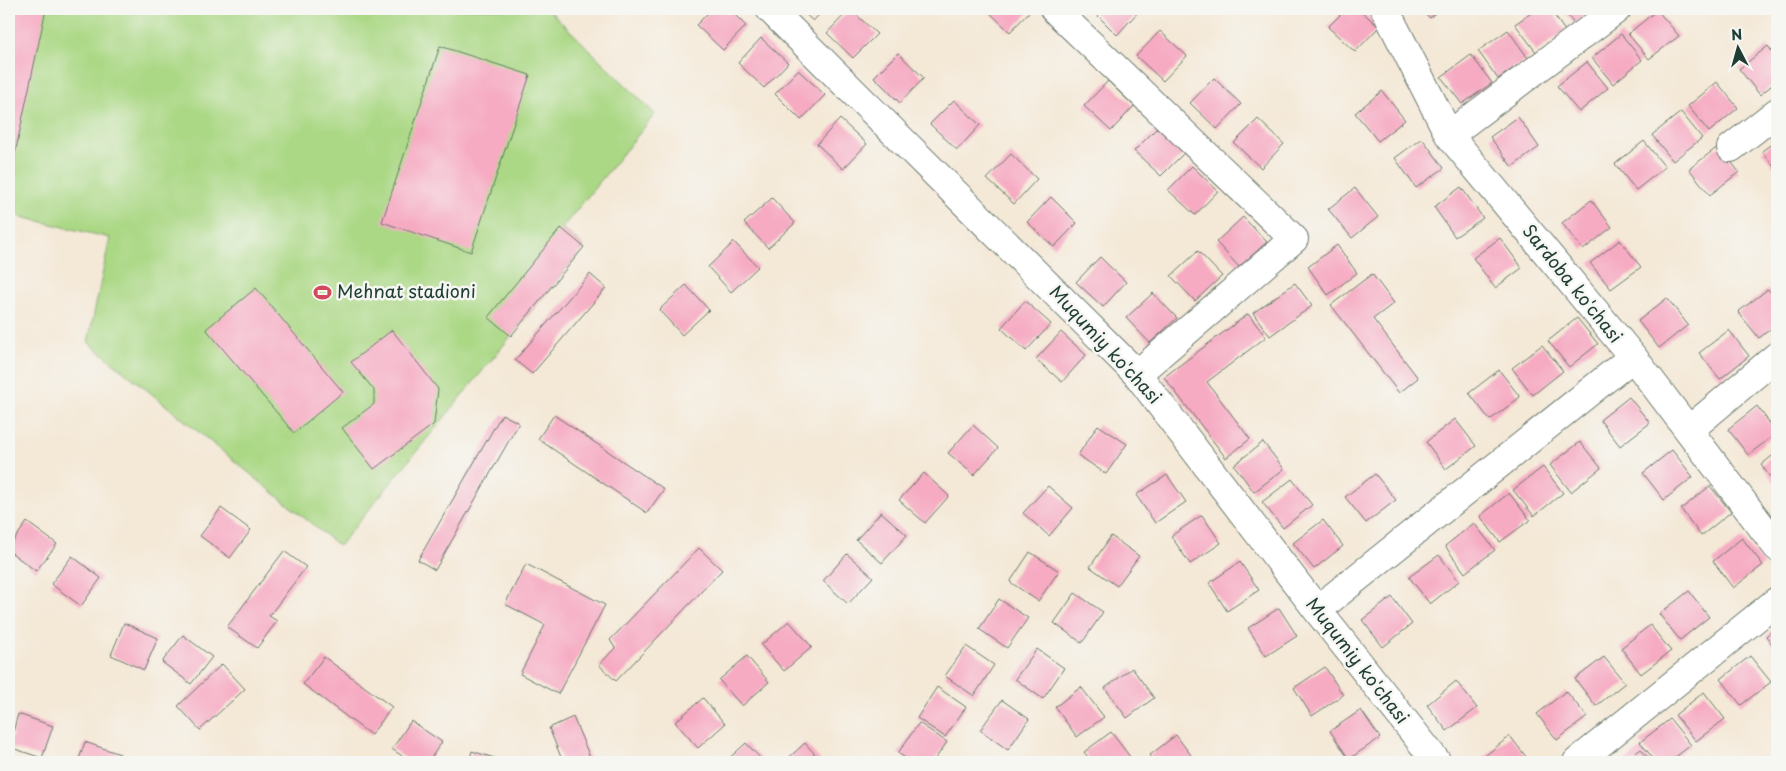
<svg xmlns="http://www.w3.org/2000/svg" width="1786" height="771" font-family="'Playpen Sans',sans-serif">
	<rect width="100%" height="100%" fill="#f6f6f2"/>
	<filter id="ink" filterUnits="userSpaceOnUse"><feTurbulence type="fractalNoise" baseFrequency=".02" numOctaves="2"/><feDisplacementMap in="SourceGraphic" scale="10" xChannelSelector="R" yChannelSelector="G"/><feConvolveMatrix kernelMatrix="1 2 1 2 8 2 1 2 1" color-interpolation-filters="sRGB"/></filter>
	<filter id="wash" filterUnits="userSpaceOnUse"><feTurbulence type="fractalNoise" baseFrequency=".0096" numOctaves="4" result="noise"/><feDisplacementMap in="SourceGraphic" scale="20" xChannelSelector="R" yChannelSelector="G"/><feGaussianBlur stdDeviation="1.12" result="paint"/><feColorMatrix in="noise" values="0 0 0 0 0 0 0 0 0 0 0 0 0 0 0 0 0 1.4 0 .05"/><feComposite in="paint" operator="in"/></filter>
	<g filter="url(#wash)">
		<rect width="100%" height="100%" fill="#f4e8d6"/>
		<path fill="#abd885" stroke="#658a5c" d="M9 9H548L655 114 562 228 584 247 339 546 88 342 110 238 9 214Z"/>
		<g id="blocks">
			<path fill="#f6abc3" d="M9 9H46L11 172 9 171Z
				M712 9H729L746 26 723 50 696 25Z
				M800 9H825L813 21Z
				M850 9 877 34 853 58 827 33Z
				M986 9H1032L1010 32Z
				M1091 9H1138L1140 10 1117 35Z
				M1346 9H1359L1379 27 1355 52 1328 27Z
				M1420 9H1439L1430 18Z
				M1537 9H1550L1565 31 1536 52 1515 24Z
				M1563 9H1595L1574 24Z
				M1657 10 1679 36 1649 59 1628 34Z
				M1508 30 1528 58 1498 79 1478 51Z
				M1160 31 1187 56 1163 81 1136 56Z
				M1621 34 1642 60 1613 84 1592 58Z
				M761 38 788 63 764 88 738 63Z
				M440 46 530 75 471 252 382 222Z
				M1768 46 1777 58V81L1760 95 1739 69Z
				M898 53 924 78 900 103 874 77Z
				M1471 55 1492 83 1462 104 1441 77Z
				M1587 62 1608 88 1579 112 1557 86Z
				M798 70 825 95 801 120 775 94Z
				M1214 78 1241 104 1217 129 1190 103Z
				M1108 81 1134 106 1111 131 1084 106Z
				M1717 82 1738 108 1709 132 1688 106Z
				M1382 91 1405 120 1378 141 1355 113Z
				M954 100 980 125 957 150 930 124Z
				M1681 112 1702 138 1673 161 1652 135Z
				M1518 117 1539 147 1512 167 1490 137Z
				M840 119 867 144 843 169 817 144Z
				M1258 119 1284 144 1261 168 1234 143Z
				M1158 127 1185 152 1161 176 1134 151Z
				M1422 138 1444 168 1416 188 1395 158Z
				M1777 140V171L1762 151Z
				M1644 141 1665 167 1636 190 1615 164Z
				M1719 146 1739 172 1710 195 1689 169Z
				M1011 154 1037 179 1014 204 987 179Z
				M1192 166 1218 191 1195 215 1168 190Z
				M1461 187 1483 218 1455 237 1434 207Z
				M1355 188 1378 217 1352 238 1328 209Z
				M1051 197 1077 223 1054 247 1027 222Z
				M772 198 795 223 768 248 744 223Z
				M1591 200 1612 227 1583 250 1562 223Z
				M1243 217 1267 242 1239 267 1216 242Z
				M561 228 584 247 511 336 488 317Z
				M1500 238 1522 268 1495 288 1473 258Z
				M1620 240 1641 267 1611 289 1590 263Z
				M734 242 758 267 731 292 708 267Z
				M1337 245 1357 273 1328 295 1308 267Z
				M1198 251 1222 276 1195 301 1171 276Z
				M1100 257 1126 282 1103 307 1076 282Z
				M590 274 606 288 532 374 515 360Z
				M1372 274 1394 303 1373 319 1418 378 1399 393 1331 305Z
				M1295 283 1312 306 1270 336 1253 313Z
				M686 285 709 310 682 335 659 310Z
				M256 288 343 392 294 433 206 329Z
				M1768 289 1777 301V324L1759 338 1738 312Z
				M1153 293 1177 318 1150 343 1126 318Z
				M1667 298 1688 325 1659 348 1638 321Z
				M1025 301 1051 324 1026 351 1001 328Z
				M1248 314 1266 337 1207 382 1250 439 1226 458 1164 377Z
				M1577 318 1598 344 1569 367 1548 341Z
				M392 330 438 389 434 424 374 469 342 428 374 404V390L351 362Z
				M1729 330 1749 356 1720 379 1699 353Z
				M1061 332 1086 355 1062 382 1036 359Z
				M1542 345 1563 371 1533 395 1512 368Z
				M1499 370 1520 397 1490 420 1469 393Z
				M1629 397 1650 423 1620 446 1600 420Z
				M1757 406 1777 433 1748 455 1728 429Z
				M502 414 519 423 435 570 418 560Z
				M554 415 664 489 647 513 538 439Z
				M1455 419 1476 446 1446 469 1426 442Z
				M973 425 998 448 974 475 948 453Z
				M1098 425 1127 444 1106 474 1078 455Z
				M1263 442 1284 469 1254 492 1234 465Z
				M1580 442 1601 468 1571 492 1550 465Z
				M1672 450 1693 477 1664 500 1643 473Z
				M1777 452V486L1761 465Z
				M1543 467 1563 493 1534 516 1513 490Z
				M924 473 949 496 925 523 899 500Z
				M1375 474 1396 500 1366 523 1345 497Z
				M1167 475 1186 502 1155 523 1136 495Z
				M1292 479 1312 505 1283 528 1262 502Z
				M1048 486 1073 508 1049 536 1023 513Z
				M1710 486 1731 512 1701 536 1681 509Z
				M1509 493 1530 520 1500 542 1480 516Z
				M221 508 251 530 230 558 200 536Z
				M881 512 907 535 882 563 856 540Z
				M1202 515 1221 543 1190 564 1171 536Z
				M1323 520 1343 546 1314 569 1293 543Z
				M27 522 57 544 36 571 9 551V547Z
				M1474 523 1495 550 1465 573 1445 546Z
				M1111 536 1139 556 1117 586 1090 567Z
				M1742 538 1763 565 1733 588 1713 561Z
				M699 548 722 570 616 681 599 665 615 648 610 640Z
				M284 551 306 567 269 616 277 621 257 648 227 627Z
				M1030 552 1059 571 1038 601 1010 582Z
				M847 554 873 577 848 604 823 581Z
				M1439 555 1459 581 1430 604 1409 577Z
				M72 556 101 578 81 606 51 584Z
				M1240 562 1259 590 1227 611 1209 583Z
				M526 564 605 605 558 694 520 674 545 625 505 604Z
				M1689 591 1709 617 1680 640 1659 614Z
				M1075 593 1103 612 1082 643 1054 623Z
				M1392 597 1412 624 1383 647 1362 620Z
				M999 599 1028 618 1007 648 979 629Z
				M1279 608 1297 636 1266 656 1248 628Z
				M789 621 812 647 784 671 761 645Z
				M124 623 158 638 144 670 111 655Z
				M1650 625 1671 651 1641 674 1621 648Z
				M1777 627V651L1766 636Z
				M183 635 212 657 191 684 162 662Z
				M966 646 994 665 974 696 945 676Z
				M1037 649 1064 668 1043 699 1015 679Z
				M747 656 769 682 742 706 719 680Z
				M1750 656 1771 682 1741 705 1721 679Z
				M324 657 392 707 371 735 303 684Z
				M1604 657 1625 683 1596 706 1575 679Z
				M222 664 245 689 200 730 178 706Z
				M1325 667 1343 695 1312 716 1294 688Z
				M1132 668 1154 698 1127 718 1105 688Z
				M1456 681 1477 708 1447 731 1427 705Z
				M937 687 966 707 945 737 917 718Z
				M1081 687 1104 717 1077 737 1055 707Z
				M1566 691 1587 717 1557 740 1537 714Z
				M1704 692 1725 719 1696 741 1675 715Z
				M703 698 725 724 698 748 675 722Z
				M1002 700 1029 719 1008 750 980 730Z
				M1361 710 1380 738 1349 759 1330 731Z
				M18 714 53 726 42 758 9 747Z
				M573 717 592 762H563L549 728Z
				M1670 719 1691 745 1669 762H1656L1640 742Z
				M411 721 442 742 428 762H411L392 749Z
				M919 723 947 742 933 762H911L898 753Z
				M1111 732 1134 762H1092L1084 752Z
				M1176 735 1196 762H1155L1150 755Z
				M1510 736 1530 762H1483L1481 759Z
				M85 742 120 754 117 762H78Z
				M746 743 764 762H725Z
				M805 743 822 762H784Z
				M1641 749 1651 762H1624Z
				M472 751 507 762H469Z"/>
		</g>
	</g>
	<g filter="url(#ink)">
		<use href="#blocks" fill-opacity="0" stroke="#6a796d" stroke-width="1"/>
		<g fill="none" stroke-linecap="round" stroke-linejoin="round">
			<defs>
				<path id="minor" d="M770 9 1137 374 1317 610 1437 762
					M1054 9 1294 239 1137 374
					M1385 9 1449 135 1633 357 1777 547
					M1449 135 1617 9
					M1731 148 1777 112
					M1689 430 1777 356
					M1317 610 1633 357
					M1577 762 1777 601"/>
			</defs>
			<use href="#minor" stroke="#6a796d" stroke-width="30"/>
			<use href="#minor" stroke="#fff" stroke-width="28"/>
		</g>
	</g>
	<defs>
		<symbol id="stadium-bare" viewBox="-9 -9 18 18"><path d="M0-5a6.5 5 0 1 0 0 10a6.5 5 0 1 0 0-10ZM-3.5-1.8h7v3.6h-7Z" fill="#d1495b" stroke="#f6f6f2" stroke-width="2.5" paint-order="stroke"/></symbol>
	</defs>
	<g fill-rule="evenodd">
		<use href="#stadium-bare" x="310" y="280" width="25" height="25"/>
	</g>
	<g text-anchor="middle" stroke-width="5" stroke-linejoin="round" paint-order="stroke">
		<g font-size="18" fill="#1f3d34" stroke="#f6f6f2">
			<text transform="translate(1572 284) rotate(51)" y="6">Sardoba ko'chasi</text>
			<text transform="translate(1105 345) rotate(47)" y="6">Muqumiy ko'chasi</text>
			<text transform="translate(1357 661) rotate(52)" y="6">Muqumiy ko'chasi</text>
		</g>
		<g font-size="18" fill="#1f3d34" stroke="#f6f6f2" text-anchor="start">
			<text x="337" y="298">Mehnat stadioni</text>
		</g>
	</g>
	<rect width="1786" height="771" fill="none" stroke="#f6f6f2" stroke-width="30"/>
	<g transform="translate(1738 48) rotate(354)" stroke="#f6f6f2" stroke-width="4" paint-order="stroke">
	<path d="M0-4L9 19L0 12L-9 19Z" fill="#1f3d34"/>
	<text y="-8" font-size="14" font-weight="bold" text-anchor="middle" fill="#1f3d34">N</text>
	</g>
</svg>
